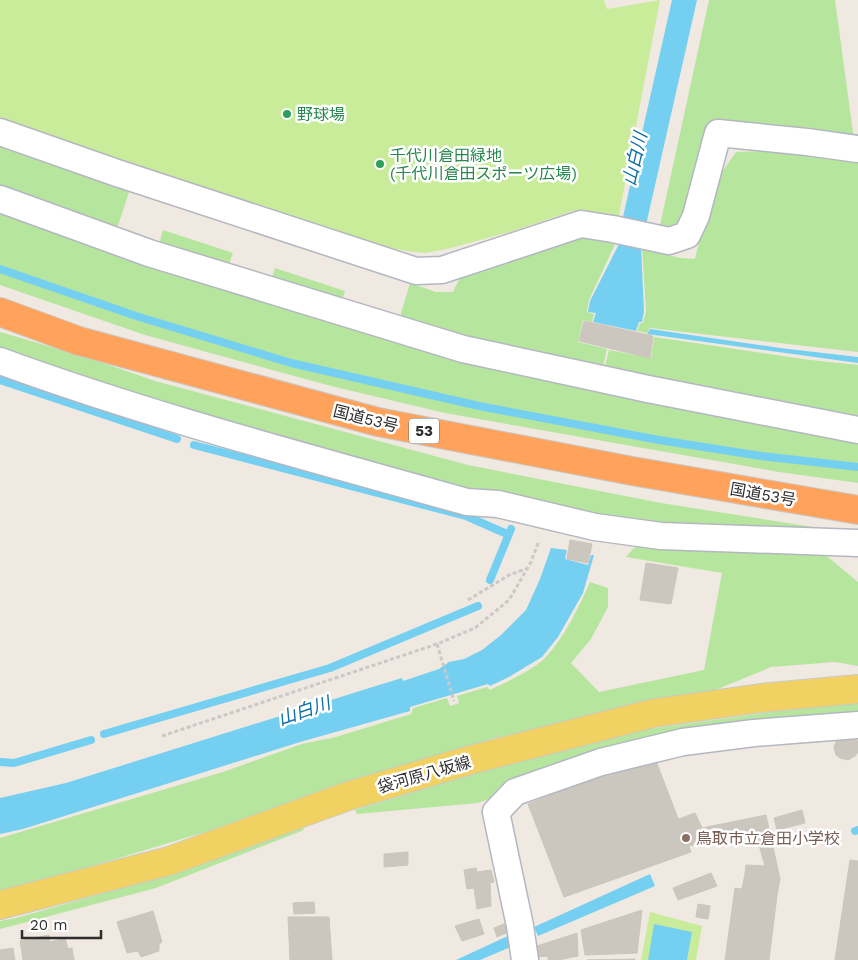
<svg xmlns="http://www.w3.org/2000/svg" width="858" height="960" font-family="'Work Sans','Noto Sans JP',sans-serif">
	<rect width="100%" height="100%" fill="#efe9e1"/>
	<path fill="#b6e59e" d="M709 0H835L854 140 714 125 690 207 677 226 659 230Z
		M0 145 129 192 117 229 0 187Z
		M786 150 858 158V352L650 328 647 333 637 331 640 323H643L646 311 642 248 680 258 695 259 712 186 736 152Z
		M0 211 766 425 858 443V483L779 472 445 413 331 386 145 335 0 285Z
		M163 230 233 253 228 266 159 244Z
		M581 233 616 242 589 300 587 312 594 314 592 322 583 320 578 342 607 349 603 366 491 345 399 320 410 283 436 292H453L464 269Z
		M275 268 345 291 341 303 271 280Z
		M0 332 89 358 155 381 468 465 661 503 858 534 633 525 379 470 0 352Z
		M654 337 810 360 858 365V422L605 366 609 350 651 358Z
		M643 544 816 547 858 582V666L835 662 771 667 713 691 494 738 205 832 89 867 0 891V838L223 772 302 744 336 737 411 714 413 708 447 698 450 706 459 703 457 696 487 687 490 690C506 682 531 671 544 659 563 640 579 607 590 582L608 588V607L591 639 571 663 599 692 704 670 722 573 626 557 634 548Z
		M858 703V721L815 725 507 792 478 803 357 814 355 810 431 787 454 777 474 773 535 755 649 729 786 710Z
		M302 827 304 830 156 888 0 929V921L16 918 164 876Z"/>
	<path fill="#c9ec9a" d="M0 0H604L607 9 660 0 618 220 585 210 572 211 513 231 451 248 425 253 407 251 376 245 278 216 0 117Z
		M650 912 702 926 696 960H641Z"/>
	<path fill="#75cff0" d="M672 0H697L641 247 644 311 642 322H639L636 331 593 322 596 313 588 312 590 301 619 244 623 217Z
		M650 329 780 348 858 357V363L647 334Z
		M551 548 567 550 565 559 588 565 591 555H594L583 593 558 637 542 657 509 677 490 686 488 684 410 707V711L300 742 23 829 0 834V798L66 783 379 685 402 678 403 681 439 669 449 662 464 659 482 650 501 635 526 610 540 579Z
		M650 874 655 886 538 936 534 927Z
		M654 924 692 932 687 960H648Z
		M510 935 513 946 480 960H456Z"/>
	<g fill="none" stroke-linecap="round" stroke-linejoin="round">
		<path stroke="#75cff0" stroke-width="8" d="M0 269 136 316 291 363 479 406 659 440 761 456 858 467
			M0 380 177 439
			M194 445 466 516 507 534
			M490 580 511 529
			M104 734 330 668 478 606
			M0 762 14 763 91 740
			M855 831 858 830"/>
	</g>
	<path fill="#cbc7bf" stroke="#cbc5ba" d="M584 321 653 336 650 358 579 341Z
		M570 540 592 544 588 563 567 559Z
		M646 563 678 568 671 604 640 600Z
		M855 738 858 742V752L855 756 848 760 840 758 836 755 834 747 837 739Z
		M654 756 691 852 564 897 528 804Z
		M802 810 805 823 777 830 774 818Z
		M695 813 702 828 766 815 780 879 745 874 746 865 765 866 755 831 689 846 679 819Z
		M408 852V865L384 867V854Z
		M850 860 858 861V960H835Z
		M476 868 477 872 491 870 494 882 490 883 491 906 477 909 474 888 467 889 464 870Z
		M711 873 717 886 678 900 673 888Z
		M745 874 780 879 777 895 742 889Z
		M735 888 777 895 769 960H725Z
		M314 902 315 913 294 914 293 903Z
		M698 904 710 906 708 919 696 917Z
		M642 910 637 953 585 955 581 930Z
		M153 911 162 942 159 944V951L141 957 138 951 127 953 117 922Z
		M288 917H329L332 960H290Z
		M479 919 484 934 462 941 455 926Z
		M504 924 508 932 497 937 494 928Z
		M577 933 578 956 558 960H548V956L536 957 534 947Z
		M49 935 50 942 65 938 68 949 72 948 74 960H23L20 941Z
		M13 948 15 960H0V950Z
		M635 959V960H587Z"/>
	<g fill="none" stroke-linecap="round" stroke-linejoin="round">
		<defs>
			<path id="minor" d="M0 132 117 173 416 271 442 270 581 224 613 229 669 241 687 235 696 216 718 133 807 142 858 149
				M0 199 149 253 463 349 648 389 858 430
				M0 361C153 417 311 458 467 502L498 504 595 527 661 536 858 543
				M525 960 520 926 496 812 515 792 601 762 683 742 754 733 858 725"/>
			<path id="major" d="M0 905 169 861 348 796 470 760 654 713 761 698 858 689"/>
			<path id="highway" d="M0 312 79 341 378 422 632 471 858 510"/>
		</defs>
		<use href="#minor" stroke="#b4b7c1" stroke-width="29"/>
		<use href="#major" stroke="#c9c9c9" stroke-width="30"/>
		<use href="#highway" stroke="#c9c9c9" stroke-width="30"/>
		<path stroke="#c9c9c9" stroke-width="3" stroke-dasharray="4 2.5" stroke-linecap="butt" d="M468 600 509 575 526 569
			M437 644 454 701
			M162 736 437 644 475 628 509 600 531 562 539 541"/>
		<use href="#minor" stroke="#fff" stroke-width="26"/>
		<use href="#major" stroke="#f2d163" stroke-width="28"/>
		<use href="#highway" stroke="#ffa35c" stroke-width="28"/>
	</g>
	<g fill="#2e9e5b" stroke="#fff" stroke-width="2">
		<circle cx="287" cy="114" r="5"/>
		<circle cx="380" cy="164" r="5"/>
	</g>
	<circle fill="#8d6e63" stroke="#fff" stroke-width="2" cx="686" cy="838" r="5"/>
	<g text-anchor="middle" stroke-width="5" stroke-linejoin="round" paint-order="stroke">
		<rect fill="#fff" stroke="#6d6d6d" stroke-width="1" x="409" y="418.5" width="30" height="25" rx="4"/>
		<g font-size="15" font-weight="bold" fill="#2e2e2e">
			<text x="424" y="436">53</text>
		</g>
		<g font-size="16" fill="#27864d" stroke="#fff" text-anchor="start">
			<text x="297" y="120">野球場</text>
			<text x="390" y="161">千代川倉田緑地<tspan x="390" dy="18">(千代川倉田スポーツ広場)</tspan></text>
		</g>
		<g font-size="16" fill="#2e2e2e" stroke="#fff">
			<text transform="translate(366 418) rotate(14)" y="6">国道53号</text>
			<text transform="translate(763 494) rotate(10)" y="6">国道53号</text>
			<text transform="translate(424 774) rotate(-16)" y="6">袋河原八坂線</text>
		</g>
		<g font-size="16" fill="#785e54" stroke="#fff" text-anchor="start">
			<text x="696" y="844">鳥取市立倉田小学校</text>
		</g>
		<g font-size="18" font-style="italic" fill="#0d6fa3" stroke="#fff">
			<text transform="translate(635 159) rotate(-77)" y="6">山白川</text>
			<text transform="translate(304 711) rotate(-19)" y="6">山白川</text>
		</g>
	</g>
	<path d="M22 930v8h79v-8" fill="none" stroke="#2e2e2e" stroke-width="2.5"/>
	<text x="30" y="930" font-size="15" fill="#2e2e2e" stroke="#ffffff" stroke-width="4" paint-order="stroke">20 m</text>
</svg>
